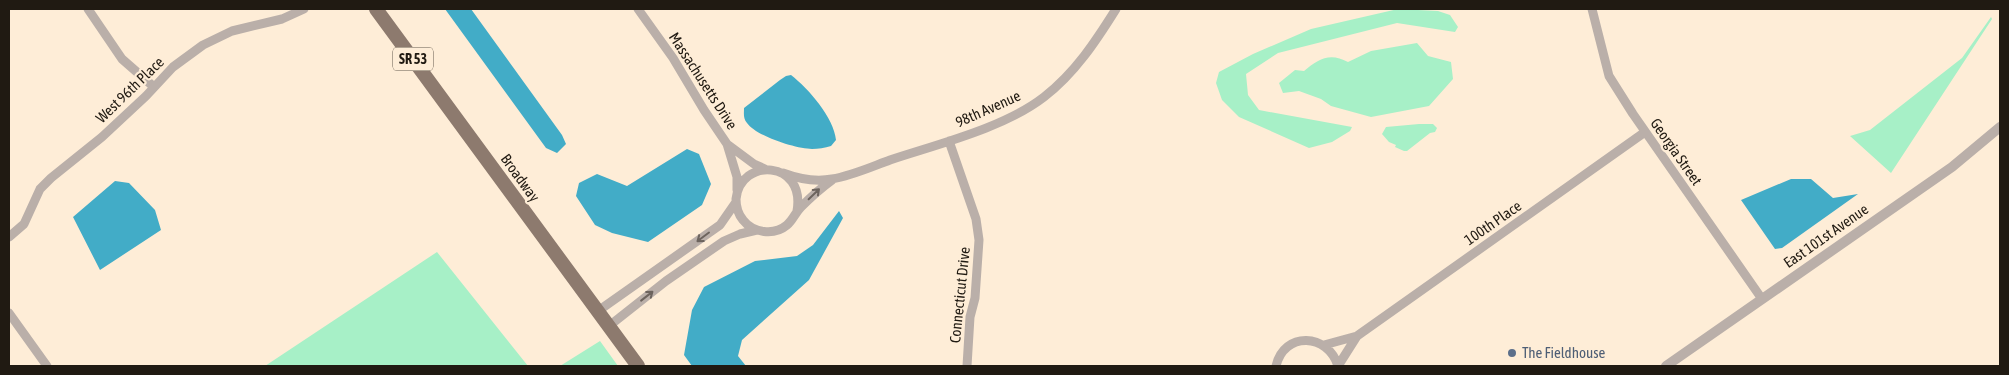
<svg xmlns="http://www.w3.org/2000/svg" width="2009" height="375" font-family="'Asap Condensed',sans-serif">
	<rect width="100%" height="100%" fill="#feedd7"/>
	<path fill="#a7f0c7" d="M1398 9 1438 11 1450 15 1458 27 1455 32 1397 23 1278 53 1246 74 1248 95 1259 110 1352 127 1350 131 1332 142 1309 148 1239 117 1222 100 1216 83 1219 72 1253 54 1311 29Z
		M1991 17 1992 19 1891 173 1850 136 1870 130 1962 58Z
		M1417 43 1428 56 1451 62 1453 79 1429 106 1371 117 1331 106 1321 99 1299 91 1283 93 1279 83 1295 70 1304 71C1318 59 1330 52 1348 62L1371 51Z
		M1419 124H1433L1437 128 1435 132 1430 133 1407 151H1404L1395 147 1396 145 1389 142 1382 134 1386 127Z
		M437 252 528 366H265Z
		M600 341 618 366H560Z"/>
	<path fill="#42acc7" d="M445 9H471L562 135 566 144 557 153 546 148Z
		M791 75C809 89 834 118 836 140L831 146C825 148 818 149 812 149 796 149 756 136 747 123 743 118 744 114 744 108L780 80 786 76Z
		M687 149 699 154 711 184 702 205 648 242 612 233 595 225 576 196 579 183 597 174 627 186Z
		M1791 179H1811L1833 198 1858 194 1782 248 1775 249 1741 200Z
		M115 181 129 183 155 210 161 230 100 270 73 217Z
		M839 211 843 218 809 280 742 340 738 356 746 366H692L684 355 692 310 704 287 755 261 797 256 813 245Z"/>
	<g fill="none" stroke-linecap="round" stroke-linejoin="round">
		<path stroke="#baafa9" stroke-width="9" d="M88 9 122 59 154 87
			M638 9 673 58 704 110 727 144 754 164 765 169
			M1592 9 1609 76 1633 114 1762 299
			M949 141 976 219 979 240 975 298 970 317 967 366
			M727 144 737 177V190
			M783 173C799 179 815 182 832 179 851 176 871 167 890 160 938 144 1004 128 1044 97 1075 73 1096 41 1116 9
			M797 211C806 160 740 157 736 199 736 206 738 214 743 220 753 233 774 236 787 225 793 220 795 213 801 207 811 197 821 188 832 180
			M9 237 24 224 40 189 51 178 102 137 146 96 173 67 203 45 232 31 282 19 304 9
			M598 311 720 225 736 202
			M9 313 47 366
			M609 326 666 281 724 241 740 234 757 230
			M1324 345 1357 336 1645 132
			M1276 366C1284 331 1328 333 1338 366
			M1338 366 1357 336"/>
		<path stroke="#baafa9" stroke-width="10" d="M1666 366 1952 167 2000 127"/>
		<path stroke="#8d7a6e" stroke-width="14" d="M376 9 638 366"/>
	</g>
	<defs><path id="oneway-shaft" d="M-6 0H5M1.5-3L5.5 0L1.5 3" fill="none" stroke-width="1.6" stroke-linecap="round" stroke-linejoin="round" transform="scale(1.25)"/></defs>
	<g stroke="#6d645e">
		<use href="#oneway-shaft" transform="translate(814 194) rotate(-44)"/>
		<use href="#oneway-shaft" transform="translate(703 237) rotate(143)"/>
		<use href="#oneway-shaft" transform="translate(647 296) rotate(-38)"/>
	</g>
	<circle fill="#5c6f8a" stroke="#feedd7" stroke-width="2" cx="1512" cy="353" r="5"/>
	<g text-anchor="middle" stroke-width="4.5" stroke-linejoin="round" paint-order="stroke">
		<rect fill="#feedd7" stroke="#63594d" stroke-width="1" x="393" y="47.5" width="40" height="23" rx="4"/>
		<g font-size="14" font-weight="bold" fill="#201a12">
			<text x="413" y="64">SR 53</text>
		</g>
		<g font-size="15" fill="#201a12" stroke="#feedd7">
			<text transform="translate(703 81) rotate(57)" y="5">Massachusetts Drive</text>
			<text transform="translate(130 90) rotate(-44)" y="5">West 96th Place</text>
			<text transform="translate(988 109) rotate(-24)" y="5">98th Avenue</text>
			<text transform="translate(1676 152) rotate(55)" y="5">Georgia Street</text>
			<text transform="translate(520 178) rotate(54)" y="5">Broadway</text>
			<text transform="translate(1493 223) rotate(-35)" y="5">100th Place</text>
			<text transform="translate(1826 236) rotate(-35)" y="5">East 101st Avenue</text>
			<text transform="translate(960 295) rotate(-84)" y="5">Connecticut Drive</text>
		</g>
		<g font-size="15" fill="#4e5e75" stroke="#feedd7" text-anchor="start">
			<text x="1522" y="358">The Fieldhouse</text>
		</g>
	</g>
	<rect width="2009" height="375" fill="none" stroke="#201a12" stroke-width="20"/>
</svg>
